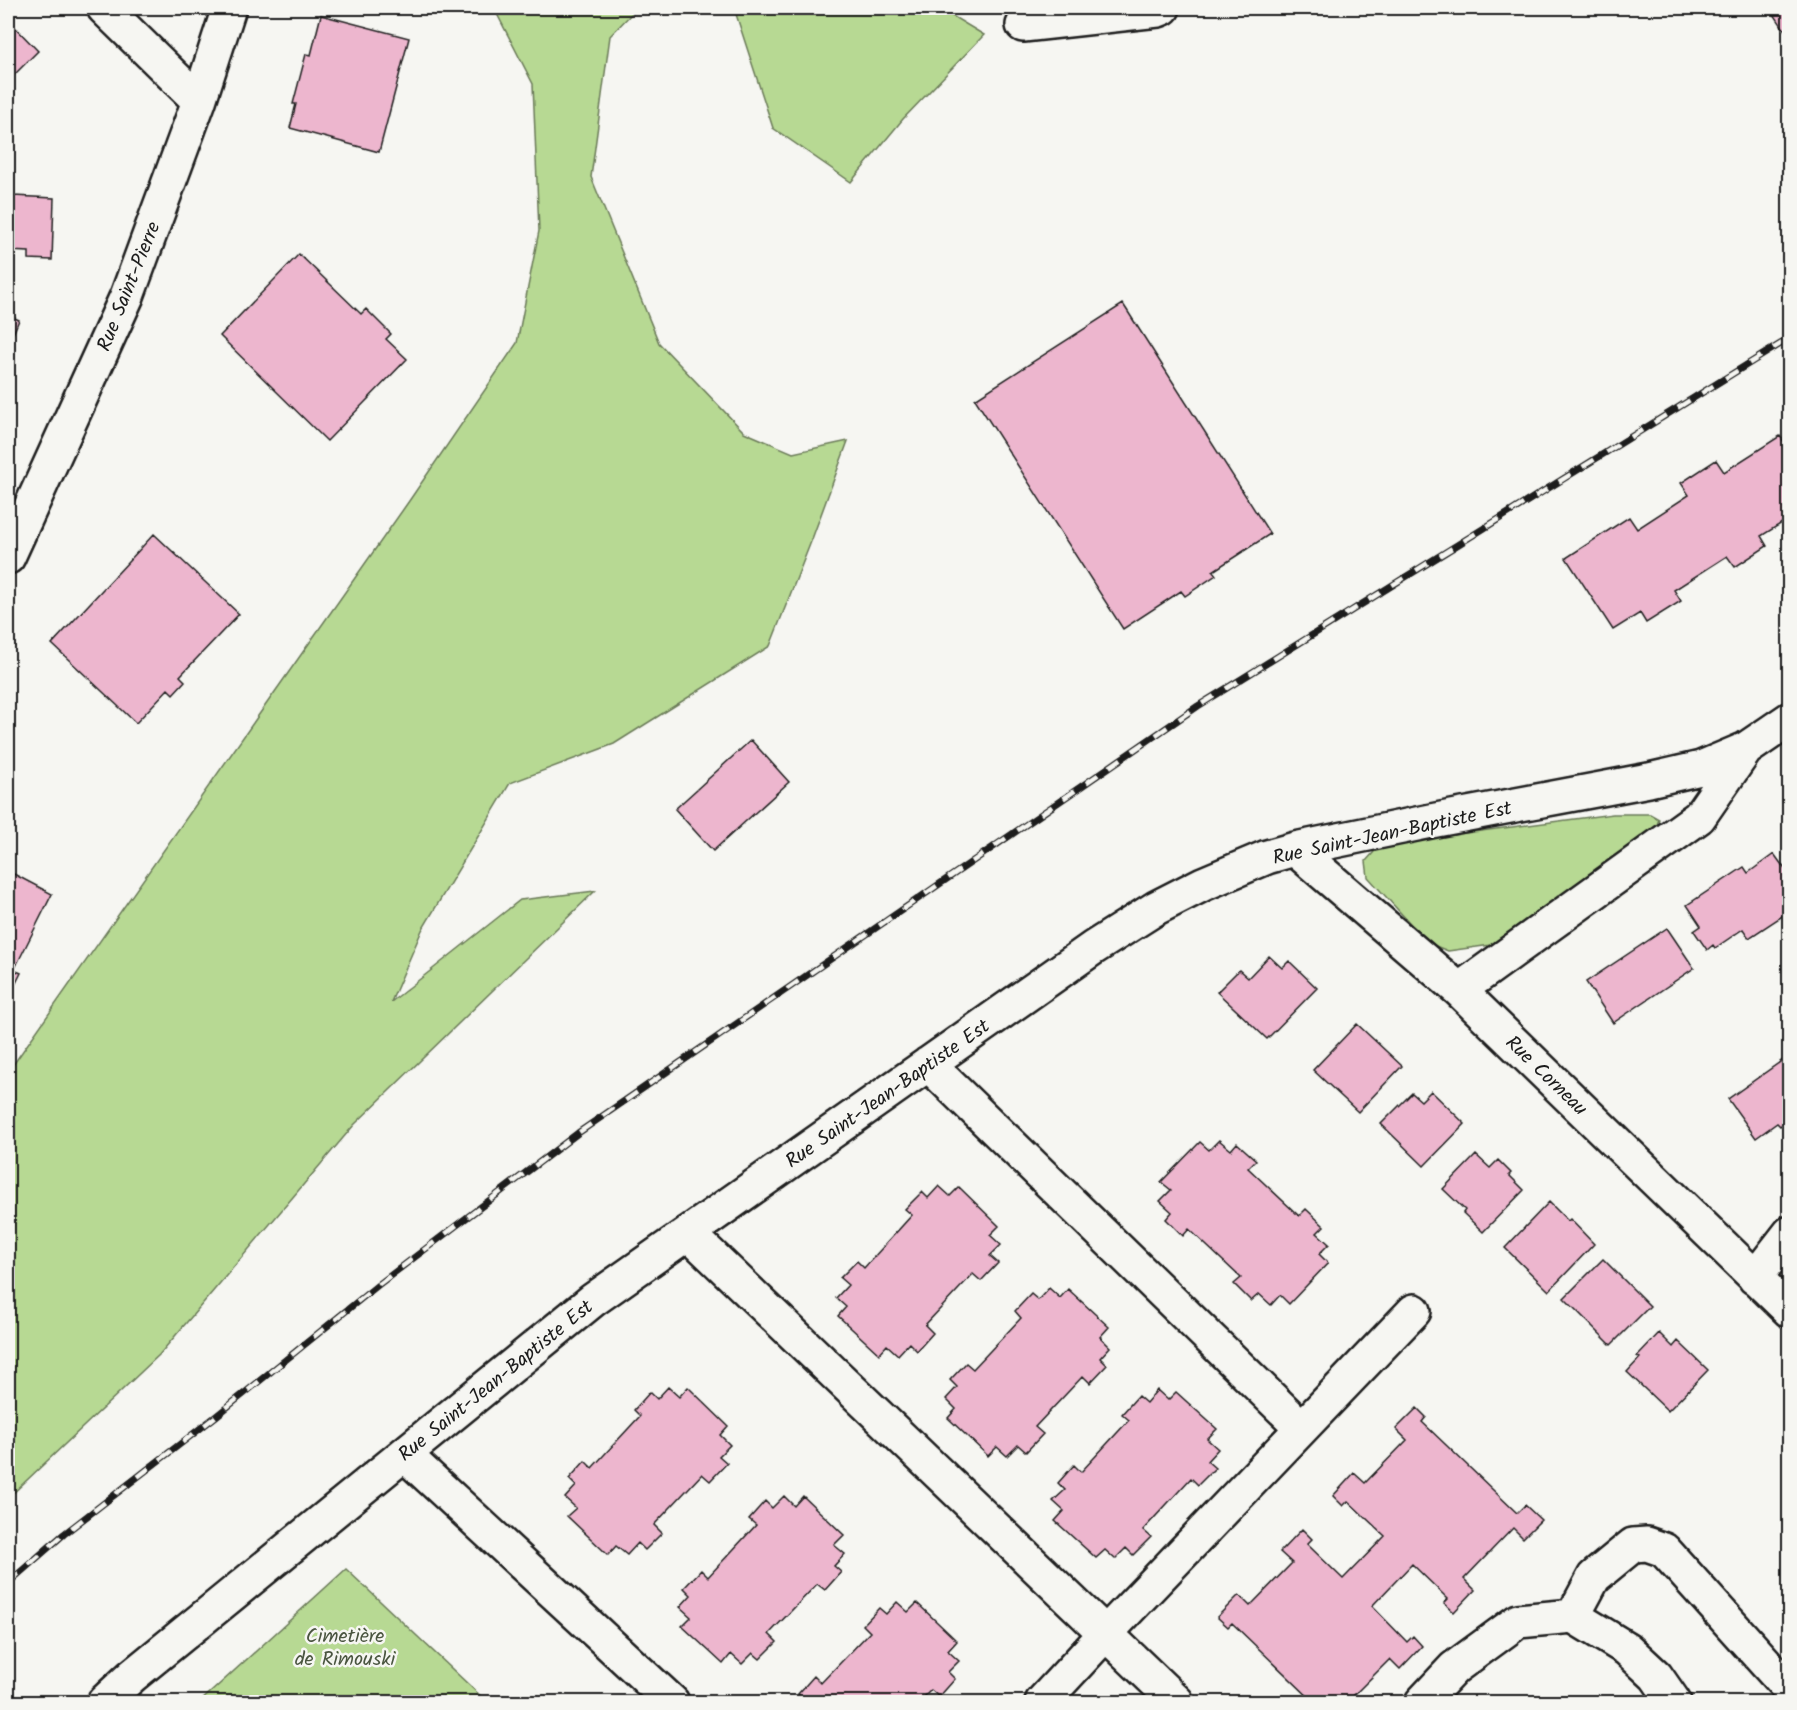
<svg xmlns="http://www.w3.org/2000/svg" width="1797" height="1710" font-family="Kalam,sans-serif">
	<rect width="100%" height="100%" fill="#f6f6f2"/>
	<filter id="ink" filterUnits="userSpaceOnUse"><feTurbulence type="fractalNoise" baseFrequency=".0167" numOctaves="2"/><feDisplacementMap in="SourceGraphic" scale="12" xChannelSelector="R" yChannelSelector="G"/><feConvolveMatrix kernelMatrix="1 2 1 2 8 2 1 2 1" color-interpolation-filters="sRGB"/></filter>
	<g filter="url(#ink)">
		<path fill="#b7d993" stroke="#6a7a58" stroke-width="1.5" d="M494 8H637L610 36 591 177 659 343 744 432 793 453 848 441 812 539 770 646 614 744 510 783 422 930 391 1002 520 900 595 891 354 1125 159 1355 8 1498V1072L409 501 517 343 539 231 533 84Z
			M734 8H939L984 35 903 119 851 182 773 128Z
			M1613 814H1650L1659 819 1655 831 1491 945 1448 951 1428 943 1368 877 1366 861 1381 844Z
			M346 1569 487 1702H200Z"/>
		<path fill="#edb6ce" stroke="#1c1c1c" stroke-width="1.5" d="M1770 8H1790V38Z
			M321 15 409 38 379 152 290 128 296 104H293L306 54 311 55Z
			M8 20 38 51 8 81Z
			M13 196 54 198 52 260 29 259V252L8 251V199L13 200Z
			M299 254 361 314 366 309 391 334 386 339 407 359 327 441 220 336Z
			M1123 304 1270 534 1213 571 1216 575 1185 596 1181 591 1123 629 975 399Z
			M8 315 19 320 8 346Z
			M1780 436 1790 450V518L1761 536 1767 546 1735 567 1727 556 1674 590 1681 601 1646 623 1640 613 1613 630 1566 558 1629 517 1637 529 1689 495 1681 483 1716 460 1724 472Z
			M154 534 239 614 180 676 185 681 173 694 168 689 136 723 52 644Z
			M751 740 789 782 713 851 675 809Z
			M1774 854 1790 876V911L1749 938 1743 929 1715 948 1713 945 1707 950 1694 931 1701 926 1687 905 1744 867 1748 873Z
			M8 871 52 894 14 970 21 973 13 989 8 986Z
			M1667 928 1694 968 1613 1023 1586 982Z
			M1269 956 1282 968 1289 961 1317 988 1267 1039 1217 992 1239 970 1248 978Z
			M1357 1024 1402 1066 1358 1112 1313 1070Z
			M1790 1055V1120L1780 1126 1777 1123 1756 1138 1728 1099Z
			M1431 1091 1465 1124 1424 1166 1381 1124 1412 1093 1421 1101Z
			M1219 1140 1231 1150 1237 1143 1256 1160 1248 1168 1299 1216 1306 1209 1324 1226 1317 1233 1329 1244 1319 1254 1328 1263 1289 1304 1280 1295 1271 1305 1259 1294 1251 1301 1234 1284 1241 1278 1189 1229 1183 1236 1166 1219 1172 1212 1160 1201 1171 1190 1161 1182 1200 1142 1209 1150Z
			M1476 1155 1490 1168 1498 1160 1511 1173 1509 1175 1524 1190 1483 1232 1463 1213 1465 1210 1443 1189Z
			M939 1186 950 1196 959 1187 999 1226 990 1235 1001 1245 990 1256 998 1263 981 1281 973 1274 925 1325 933 1333 917 1351 909 1343 898 1355 887 1345 879 1354 838 1316 846 1307 836 1298 848 1285 840 1278 857 1261 864 1268 912 1215 905 1209 922 1192 928 1198Z
			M1549 1202 1568 1221 1570 1219 1594 1244 1549 1291 1505 1248Z
			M1603 1259 1650 1306 1611 1345 1564 1298Z
			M1049 1288 1060 1298 1068 1289 1109 1327 1100 1337 1110 1347 1100 1358 1107 1365 1090 1383 1083 1376 1035 1427 1043 1434 1026 1452 1018 1445 1007 1456 997 1447 988 1456 948 1418 956 1409 946 1399 957 1387 950 1380 966 1363 973 1369 1021 1318 1015 1311 1031 1294 1038 1300Z
			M1659 1333 1673 1347 1678 1341 1708 1370 1668 1411 1627 1372 1640 1358 1637 1356Z
			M668 1387 679 1397 688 1387 728 1426 720 1435 730 1445 719 1456 727 1463 710 1481 702 1474 654 1525 662 1533 645 1550 638 1543 627 1555 616 1546 608 1555 567 1516 576 1508 565 1498 576 1486 569 1479 585 1461 592 1468 640 1416 634 1410 650 1392 657 1399Z
			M1157 1390 1168 1400 1176 1392 1217 1429 1207 1439 1218 1449 1207 1461 1215 1468 1198 1485 1191 1478 1143 1530 1151 1537 1133 1555 1126 1548 1115 1559 1105 1550 1096 1558 1055 1521 1064 1511 1053 1501 1065 1490 1058 1483 1074 1465 1081 1472 1129 1420 1122 1414 1138 1396 1146 1403Z
			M1417 1408 1426 1417 1422 1422 1517 1513 1525 1505 1541 1520 1523 1538 1513 1528 1464 1579 1475 1590 1454 1612 1444 1603 1448 1599 1412 1564 1372 1606 1407 1642 1413 1636 1422 1646 1400 1669 1390 1659 1347 1702H1314L1232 1623 1228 1627 1217 1617 1239 1595 1250 1606 1292 1563 1280 1552 1302 1529 1312 1539 1307 1544 1343 1579 1385 1536 1348 1501 1343 1506 1333 1496 1354 1473 1365 1483 1407 1440 1396 1429Z
			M784 1496 794 1506 803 1496 844 1535 834 1545 845 1554 834 1566 841 1572 825 1590 817 1584 769 1634 777 1642 760 1659 753 1653 742 1664 731 1654 723 1664 682 1626 691 1617 680 1607 691 1595 684 1588 701 1570 708 1577 756 1525 749 1519 765 1501 772 1508Z
			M897 1602 908 1612 917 1603 957 1641 948 1651 959 1661 948 1672 955 1679 939 1697 931 1690 919 1702H804L805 1701 798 1694 814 1676 821 1683 870 1632 863 1625 879 1608 886 1614Z"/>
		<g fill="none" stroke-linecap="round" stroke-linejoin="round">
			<defs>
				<path id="minor" d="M104 8 199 101
					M1023 25 1158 10 1163 8
					M8 557 127 296 199 101 229 8
					M1295 849 1459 990 1790 1311
					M1459 990 1699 817 1746 749
					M928 1064 1302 1428
					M688 1233 1177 1702
					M1755 1278 1790 1233
					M404 1454 672 1702
					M1573 1616 1594 1577 1633 1545 1647 1544 1664 1550 1790 1690
					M104 1702 132 1676 593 1300 1093 948 1156 908 1203 884 1267 857 1295 849 1436 820 1649 780 1701 768 1746 749 1790 719
					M1042 1702 1105 1634 1414 1311
					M1422 1702 1454 1668 1518 1621 1573 1616 1627 1649 1656 1676 1674 1702"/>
			</defs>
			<use href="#minor" stroke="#1c1c1c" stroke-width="38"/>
			<use href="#minor" stroke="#f6f6f2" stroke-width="33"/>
			<defs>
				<path id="rail" d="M8 1583 64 1534 215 1417 378 1285 578 1133 1198 706 1790 338"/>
			</defs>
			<use href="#rail" stroke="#1c1c1c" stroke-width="7"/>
			<use href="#rail" stroke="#f6f6f2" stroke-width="4.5" stroke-dasharray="14" stroke-linecap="butt"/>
		</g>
	</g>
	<g text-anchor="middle" stroke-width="5" stroke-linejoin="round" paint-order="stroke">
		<g font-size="20" fill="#1c1c1c" stroke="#f6f6f2">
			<text transform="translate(128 286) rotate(-68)" y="7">Rue Saint-Pierre</text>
			<text transform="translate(1392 832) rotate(-12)" y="7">Rue Saint-Jean-Baptiste Est</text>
			<text transform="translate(1547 1075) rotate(44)" y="7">Rue Corneau</text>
			<text transform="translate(887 1093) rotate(-35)" y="7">Rue Saint-Jean-Baptiste Est</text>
			<text transform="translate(495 1380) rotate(-39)" y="7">Rue Saint-Jean-Baptiste Est</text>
		</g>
		<g font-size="20" fill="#4a5540" stroke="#f6f6f2">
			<text x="345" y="1642">Cimetière<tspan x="345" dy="23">de Rimouski</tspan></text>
		</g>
	</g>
	<rect width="1797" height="1710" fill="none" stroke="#f6f6f2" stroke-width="30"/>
	<rect x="15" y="15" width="1767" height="1680" fill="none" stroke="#1c1c1c" stroke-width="2" filter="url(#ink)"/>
</svg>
